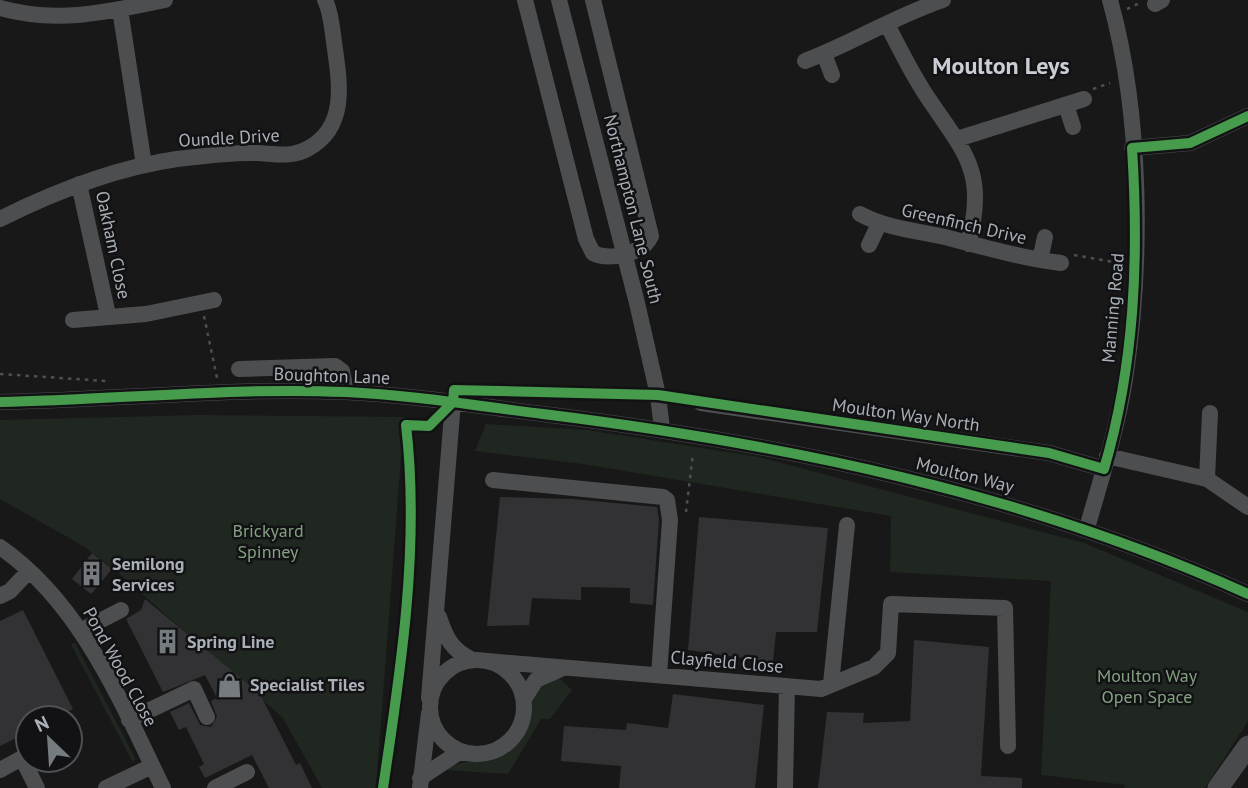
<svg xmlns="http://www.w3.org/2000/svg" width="1248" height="788" font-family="'PT Sans',sans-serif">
	<rect width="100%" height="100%" fill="#181818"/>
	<path fill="#202620" d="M197 415 404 417 376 788H322L283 718 115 570 85 547 0 499V420Z
		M486 424 587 430 759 457 1084 543 1248 612V721L1205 788H1124L1126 785 1041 775 1051 581 890 572 891 516 583 464 475 451Z
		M75 643 135 758 133 763 71 644Z
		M546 679H560L572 690 550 719H541L508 774 445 770C466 755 495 767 514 745 526 731 521 714 528 698 530 691 541 684 546 679Z"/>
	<path fill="#323234" d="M500 497 573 499 657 507 659 520 653 605 630 603V588L581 587V600L532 598 529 625 487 626Z
		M699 517 828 528 817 632H776L773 662 688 650Z
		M92 553 112 569 91 594 72 579Z
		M145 599 260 694 296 765 300 763 312 788H269L252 755 205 778 199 767 204 764 186 727 179 730 170 712 189 703 200 725 211 727 217 717 211 701 217 698 205 675 163 692 126 619 141 610Z
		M23 610 73 709 56 718H28V732L0 746V621Z
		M914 640 989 647 981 776 1022 778V788H818L827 712 864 713 863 723 910 721Z
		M673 694 764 705 755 788H619L621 766 561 761 564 726 626 730 627 723 668 728Z"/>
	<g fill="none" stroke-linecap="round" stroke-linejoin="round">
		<path stroke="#4e4f52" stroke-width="2.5" stroke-dasharray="3.5 5" stroke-linecap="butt" d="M1127 9 1140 3
			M1093 89 1110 83
			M1074 255 1119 263
			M204 316 217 378
			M0 374 106 381
			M686 512 693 453"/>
		<path stroke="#4c4e50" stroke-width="16" d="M525 0 586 239 593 253C609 261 643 254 651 236L593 0
			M559 0 637 303 658 395 662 429
			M1155 4 1162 0
			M0 8C56 24 109 12 165 0
			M120 9 144 165
			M887 24C899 48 911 72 926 95 964 152 988 171 968 244
			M824 54 832 75
			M805 61C853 43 895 16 943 0
			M1066 105 1073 127
			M957 139 1084 99
			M1132 148 1190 143 1248 116
			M79 184 108 315
			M860 214C888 229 919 231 949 238 987 248 1022 258 1061 263
			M0 219C56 191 114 168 177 159 203 156 231 152 257 153 276 154 292 158 309 148 349 126 339 79 334 42 332 28 331 12 325 0
			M869 245 879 224
			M1040 260 1045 237
			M73 320 146 314 214 300
			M239 369 335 366 342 371 346 392
			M0 402C115 400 231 387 346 392 412 395 478 406 543 414 785 444 1025 493 1248 594
			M701 403 1049 453 1104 469
			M1107 456 1207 479 1248 507
			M1207 479 1210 413
			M493 480 663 497 667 500 670 520 659 675
			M1087 528C1101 479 1117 430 1125 379 1143 262 1142 115 1110 0
			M0 547C81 603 121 702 163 788
			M0 596 10 591 29 571
			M439 617C446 638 452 651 473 660
			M80 631 121 610
			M430 707a47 47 0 1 1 94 0a47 47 0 1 1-94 0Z
			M487 661 821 689 874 667 888 653 891 604 1005 608 1008 746
			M831 684 847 525
			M429 698 453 402
			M524 699 536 680 561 669
			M129 720 194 689 207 717
			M0 770 22 758 37 788
			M420 778 461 751
			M106 788 152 766
			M215 788 247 772
			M420 788 429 713
			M785 788 787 686"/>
		<path stroke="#494a4c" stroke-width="21" d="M1218 788 1248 746"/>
		<defs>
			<path id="cycleway" d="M0 402C115 400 231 387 346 392 412 395 478 406 543 414 785 444 1025 493 1248 594
				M383 788C401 669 420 545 406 425L429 426 453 402 454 390 658 395 1049 453 1104 469C1135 364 1139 257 1132 148L1190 143 1248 116"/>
		</defs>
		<use href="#cycleway" stroke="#121214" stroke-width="15"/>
		<use href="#cycleway" stroke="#469c4c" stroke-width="10"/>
	</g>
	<defs>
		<symbol id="building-bare" viewBox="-9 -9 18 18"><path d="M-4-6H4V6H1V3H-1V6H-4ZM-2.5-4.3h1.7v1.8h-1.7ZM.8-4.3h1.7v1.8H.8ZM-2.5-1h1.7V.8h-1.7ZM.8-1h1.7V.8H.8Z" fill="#767b80" stroke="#121214" stroke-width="2.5" paint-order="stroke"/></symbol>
		<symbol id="shop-bare" viewBox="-9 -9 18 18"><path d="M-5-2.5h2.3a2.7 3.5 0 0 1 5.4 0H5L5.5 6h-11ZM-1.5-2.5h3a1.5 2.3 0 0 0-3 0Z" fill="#767b80" stroke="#121214" stroke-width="2.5" paint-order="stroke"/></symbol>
	</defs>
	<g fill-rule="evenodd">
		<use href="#building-bare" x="74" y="556" width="35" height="35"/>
		<use href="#building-bare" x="150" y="624" width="35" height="35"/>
		<use href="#shop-bare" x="212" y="668" width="35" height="35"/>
	</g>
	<g text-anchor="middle" stroke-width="5" stroke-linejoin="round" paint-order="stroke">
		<g font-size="18" fill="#a9b0b8" stroke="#121214">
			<text transform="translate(229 138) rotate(-3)" y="6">Oundle Drive</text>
			<text transform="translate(633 209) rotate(76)" y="6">Northampton Lane South</text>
			<text transform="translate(964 224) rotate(13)" y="6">Greenfinch Drive</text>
			<text transform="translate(113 245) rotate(78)" y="6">Oakham Close</text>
			<text transform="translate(1113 308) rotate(-85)" y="6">Manning Road</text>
			<text transform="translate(332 376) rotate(2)" y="6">Boughton Lane</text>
			<text transform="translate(906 415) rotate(8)" y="6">Moulton Way North</text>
			<text transform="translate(965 475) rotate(14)" y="6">Moulton Way</text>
			<text transform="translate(727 662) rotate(5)" y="6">Clayfield Close</text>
			<text transform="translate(120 667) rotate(61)" y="6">Pond Wood Close</text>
		</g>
		<g font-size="18" fill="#84a281" stroke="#121214">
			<text x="268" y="537">Brickyard<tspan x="268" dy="21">Spinney</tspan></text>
			<text x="1147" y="682">Moulton Way<tspan x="1147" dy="21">Open Space</tspan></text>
		</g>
		<g font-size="18" font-weight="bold" fill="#a9b0b8" stroke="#121214" text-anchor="start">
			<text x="112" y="570">Semilong<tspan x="112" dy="21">Services</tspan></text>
			<text x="187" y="648">Spring Line</text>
			<text x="250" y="691">Specialist Tiles</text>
		</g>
		<g font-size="24" font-weight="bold" fill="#caced4" stroke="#121214">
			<text x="1001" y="74">Moulton Leys</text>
		</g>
	</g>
	<g transform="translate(49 739) rotate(335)"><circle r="33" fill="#121214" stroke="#4e5156" stroke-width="2"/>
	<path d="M0-5L12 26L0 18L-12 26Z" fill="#767b80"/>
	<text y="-10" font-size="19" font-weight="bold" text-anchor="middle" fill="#a9b0b8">N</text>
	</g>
</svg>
